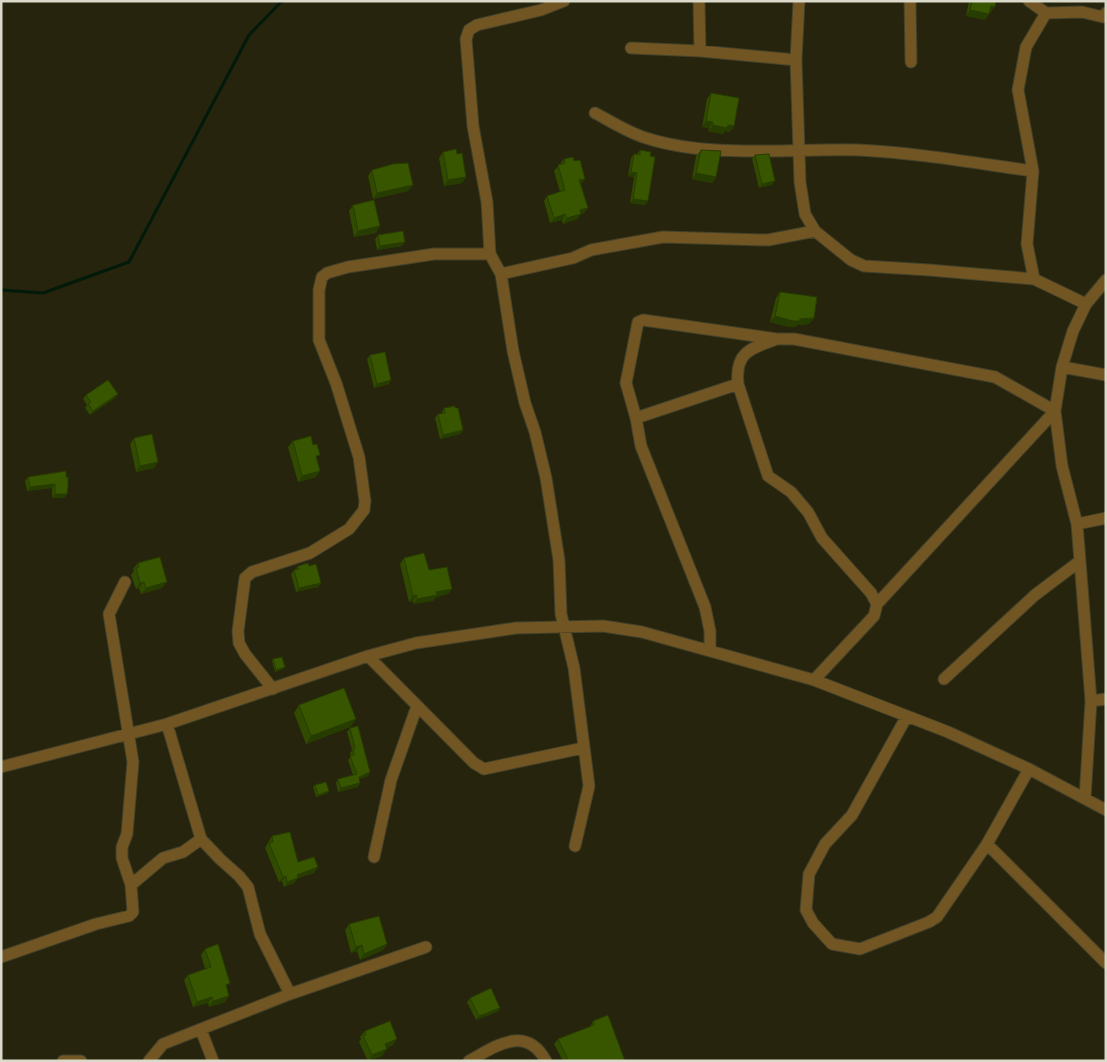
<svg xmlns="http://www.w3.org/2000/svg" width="1107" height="1062" font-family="'PT Sans Narrow',sans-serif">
	<rect width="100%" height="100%" fill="#26240c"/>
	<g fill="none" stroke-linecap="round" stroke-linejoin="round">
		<path stroke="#011a0a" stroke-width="3" d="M1 290 43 293 129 262 249 35 282 1"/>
		<defs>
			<path id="minor" d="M564 1 541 10 477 25 469 30 466 39 473 126 487 202 490 254 501 274 513 351 525 403 535 432 546 478 559 560 561 614 574 668 589 786 575 846
				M699 1 700 51
				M799 1 796 60 800 182 805 214 815 231 851 260 864 266 929 270 1034 279 1086 304
				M910 1 911 62
				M1029 1 1046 13 1082 12 1103 17 1106 13
				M631 48 700 51 796 60
				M595 113C612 122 629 133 646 138 711 159 792 148 859 150 917 153 975 163 1033 171
				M501 274 573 258 591 250 663 237 768 240 815 231
				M1034 279 1027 244 1033 171 1018 90 1026 47 1046 13
				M1062 367 1106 375
				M738 384C735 354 748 349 774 340
				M636 418 738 384 768 476 791 492 808 512 822 538 871 593 877 604
				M1077 524 1106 518
				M710 650V631L705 607 641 446 636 418 626 383 638 322 643 320 777 339H794L995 377 1055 411 877 604 874 616 814 680
				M368 656 474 763 484 769 583 748
				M944 679 1035 595 1080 561
				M273 689 245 654 239 643 238 631 245 578 252 572 310 553 349 529 364 510 365 501 359 457 336 383 319 340V290L322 277 327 273 348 267 434 254H490
				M1091 701 1106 699
				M907 716 852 815 825 844 809 874 806 910 813 923 832 944 860 949 929 922 937 917 987 844 1029 769
				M167 724 201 839 220 859 239 876 248 887 260 934 290 994
				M1 767 167 724 368 656 416 643 516 628 603 626 642 632 814 680 948 732 1029 769 1106 810
				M1085 798 1091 701 1080 561 1077 524 1062 466 1055 411 1062 367 1073 331 1086 304 1106 280
				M987 844 1106 963
				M374 857 391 780 417 706
				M131 885 163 858 183 852 201 839
				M1 957 96 924 129 916 133 912 131 885 122 858V847L127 834 133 762 109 614 125 582
				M201 1030 213 1061
				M63 1061H81
				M149 1061 163 1044 290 994 426 947
				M469 1061C496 1046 526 1024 546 1061"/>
		</defs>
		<use href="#minor" stroke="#43412a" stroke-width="13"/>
		<use href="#minor" stroke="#715522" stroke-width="11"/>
	</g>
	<path fill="#304a00" d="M969 1H996L990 13H989L985 20 966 16Z
		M711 93 730 132 725 131 723 134 708 131 709 128 702 127 707 99Z
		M640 150 650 156 648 201 645 205 630 203 634 177 628 176 631 158 634 154H637Z
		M701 150 716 177 712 183 692 179 696 156Z
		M443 152 457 154 466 177 462 183 444 186 439 158Z
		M755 155 772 185 759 188 752 159Z
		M564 159 581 184 588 208 584 213 581 214 577 219 563 224 562 220 550 223 544 201 547 196 560 192 554 171Z
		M372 170 413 185 408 191 373 199 368 176Z
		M353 205 376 233 354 237 349 211Z
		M378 235 405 242 402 246 377 250 375 239Z
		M780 292 814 318 809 324 797 325 795 327H789L770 322 776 298Z
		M370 355 389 384 374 388 367 359Z
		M86 395 115 398 90 415 85 408 87 405 83 399Z
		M444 408 463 430 460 434 440 439 435 418 438 414 442 413V412Z
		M134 438 154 468 136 472 130 444Z
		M293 441 317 459 316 477 298 482 288 447Z
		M66 471 67 494 64 498H52V488L27 491 25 481 28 477Z
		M404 558 429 570 452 589 448 594 436 597 433 601 413 604V601L409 602 400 564Z
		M138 563 162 588 141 594 139 588 136 589 131 575 134 571 133 569Z
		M298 566 321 583 318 587 296 592 291 574Z
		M273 659 283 669 275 672 272 661Z
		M299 705 356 719 350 727 306 744 294 713Z
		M350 728 370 772 368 776 359 779 358 787 338 792 336 783 338 779 353 775 348 760 351 756 350 753 352 750 347 732Z
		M315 785 328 793 316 797 313 787Z
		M272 836 298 862 314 873 298 878 294 883 284 887 282 881 279 882 265 848Z
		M349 924 387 944 383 950 360 960 357 951 351 953 345 930Z
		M205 949 227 988 225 1002 209 1007 208 1003 193 1007 184 980 188 975 205 969 201 955Z
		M470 998 500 1008 497 1012 476 1020 467 1002Z
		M593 1021 625 1061H563L554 1044 558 1039 590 1027Z
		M365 1031 393 1045 386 1048 382 1056 368 1061 359 1042 361 1039 360 1037Z"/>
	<path fill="#273c00" d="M991 6 995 7 990 13 987 12Z
		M970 10 989 14 985 20 966 16Z
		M706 121 713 122 709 128 702 127Z
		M713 125H728L734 126 730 132 725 131 723 134 708 131Z
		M631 172 637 173 634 177 628 176Z
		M696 173 716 177 712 183 692 179Z
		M466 177 462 183 444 186 448 180Z
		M585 179 581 184 579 180Z
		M775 181 772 185 759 188 762 184Z
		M413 185 408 191 373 199 377 193Z
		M633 199 648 201 645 205 630 203Z
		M588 208 584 213 581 214 577 219 563 224 567 218 580 210Z
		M565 214 562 220 550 223 554 218Z
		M380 226 376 233 354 237 358 231Z
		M405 242 402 246 377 250 380 246Z
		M775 316 800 319 814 318 809 324 797 325 795 327H789L770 322Z
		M391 380 389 384 374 388 377 384Z
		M118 394 115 398 90 415 93 411Z
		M463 430 460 434 440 439 443 435Z
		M158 462 154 468 136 472 140 466Z
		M320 471 316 477 298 482 302 476Z
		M55 484 52 488 27 491 30 487Z
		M55 494H67L64 498H52Z
		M144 582 139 588 136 589 140 583Z
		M167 582 162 588 141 594 146 588Z
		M321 583 318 587 296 592 299 588Z
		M452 589 448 594 436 597 433 601 413 604 417 599 436 592Z
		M417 595 413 601 409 602 413 596Z
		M285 667 283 669 275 672 276 670Z
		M356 719 350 727 306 744 311 736Z
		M370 772 368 776 356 780 359 777Z
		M360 783 358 787 338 792 341 788Z
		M329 791 328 793 316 797 318 795Z
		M318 867 314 873 298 878 294 883 284 887 287 882 297 875Z
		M286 876 282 881 279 882 283 877Z
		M387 944 383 950 360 960 364 954Z
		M362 945 357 951 351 953 356 947Z
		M229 996 225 1002 209 1007 213 1001Z
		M212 997 208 1003 193 1007 197 1002Z
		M500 1008 497 1012 476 1020 479 1016Z
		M397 1039 393 1045 380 1050 385 1044Z
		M387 1049 382 1056 368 1061 372 1055Z"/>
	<path fill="#385600" stroke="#273c00" d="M972 1H996L995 7 991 6 989 14 970 10Z
		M711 93 739 98 734 126 728 125 727 128 713 125V122L706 121Z
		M456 149 457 154 462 153 466 177 448 180 443 152Z
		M640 150 651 152 650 156 655 157 648 201 633 199 637 173 631 172 634 154 640 155Z
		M701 150 721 151 716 177 696 173Z
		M769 154 775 181 762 184 755 155Z
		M573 157 574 161 580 160 585 179 579 180 588 208 580 210 581 214 567 218 565 214 554 218 547 196 565 190 558 165 565 163 564 159Z
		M408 163 413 185 377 193 372 170 393 164Z
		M374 200 380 226 358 231 353 205Z
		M403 231 405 242 380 246 378 235Z
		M780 292 817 297 814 318 800 319 799 321H793L775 316Z
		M385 352 391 380 377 384 370 355Z
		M108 380 118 394 93 411 88 404 91 402 86 395Z
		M455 406V408H458L463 430 443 435 438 414 445 413 444 408Z
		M152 434 158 462 140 466 134 438Z
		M311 436 313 445 317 444 320 455 316 456 320 471 302 476 293 441Z
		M66 471V477H68V487L67 494H55V484L30 487 28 477Z
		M424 553 429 570 447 567 452 589 436 592 437 595 417 599V595L413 596 404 558Z
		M160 557 167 582 146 588 144 582 140 583 136 568 139 567 138 563Z
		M308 563 309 566 316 564 321 583 299 588 294 570 299 569 298 566Z
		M282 657 285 667 276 670 273 659Z
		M344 688 356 719 311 736 299 705Z
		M358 726 370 772 359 777 360 783 341 788 338 779 357 774 350 756 354 755 353 749 355 748 350 728Z
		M326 782 329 791 318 795 315 785Z
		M290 832 298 862 314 857 318 867 297 875 298 878 287 882 286 876 283 877 269 843 273 842 272 836Z
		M379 916 387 944 364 954 362 945 356 947 349 924Z
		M218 944 230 983 226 985 229 996 213 1001 212 997 197 1002 188 975 211 967 205 949Z
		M491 988 500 1008 479 1016 470 998Z
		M608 1015 625 1061H569L558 1039 594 1025 593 1021Z
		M390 1021 397 1039 385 1044 387 1049 372 1055 363 1036 366 1035 365 1031Z"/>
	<rect width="1107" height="1062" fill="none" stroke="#dad9ca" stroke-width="5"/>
</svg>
